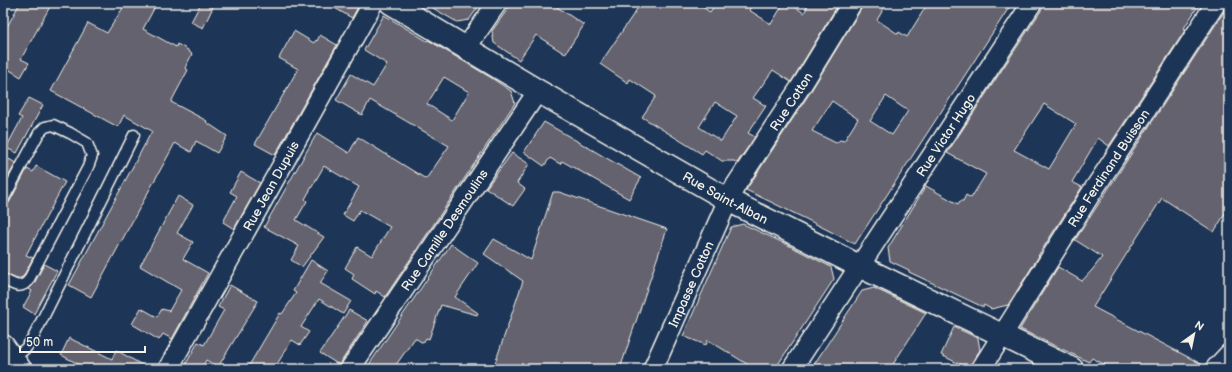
<svg xmlns="http://www.w3.org/2000/svg" width="1232" height="372" font-family="'Balsamiq Sans',sans-serif">
	<rect width="100%" height="100%" fill="#1d3557"/>
	<filter id="ink" filterUnits="userSpaceOnUse"><feTurbulence type="fractalNoise" baseFrequency=".025" numOctaves="2"/><feDisplacementMap in="SourceGraphic" scale="8" xChannelSelector="R" yChannelSelector="G"/><feConvolveMatrix kernelMatrix="1 2 1 2 8 2 1 2 1" color-interpolation-filters="sRGB"/></filter>
	<g filter="url(#ink)">
		<path fill="#64626e" stroke="#f4f1e8" fill-rule="evenodd" d="M20 3H52L21 59 29 63 21 77 3 66V34Z
			M126 3H157L143 29 176 47 177 44 188 50V51L192 54 185 68 188 70 171 102 207 121 206 122 227 136 217 153 196 141 191 152 175 143 91 297 69 285 152 131 124 115 118 127 51 91 88 23 107 33Z
			M201 3H215L203 28 191 22Z
			M326 3H360L352 18Z
			M424 3H481L469 20 457 22Z
			M512 3H551L584 25 565 54 536 35 519 60 494 43 492 31Z
			M641 3H696L710 12 716 3H754L749 10 771 24 784 3H789L804 13 809 3H839L791 82 773 70 753 98 766 106 748 133 755 137 737 163 734 161H722L705 150 702 154 642 117 656 96 630 79 628 83 600 64ZM715 102 737 116 721 141 699 127Z
			M863 3H887L877 20 898 34 899 32 907 37 928 3H1012L855 244 806 219 746 190 809 94 861 9ZM886 96 908 111 892 135 870 121ZM832 101 858 119 844 141 840 140 836 143 812 131Z
			M1046 3H1200L1184 28 1186 29 1109 146 1098 138 1072 182 1082 187 1038 256H1039L1008 305 991 309 984 305 983 307 909 272V270L890 261 888 248 926 186 958 204 960 201H963L966 195 971 198 986 174 947 153ZM1044 104 1076 124 1049 169 1014 150Z
			M1229 4V207L1214 232 1162 198 1093 307 1205 366 1204 369H1113L1092 358 1089 362 1020 329 1058 267 1082 281 1093 269 1102 257 1075 240Z
			M384 15 427 41 428 40 490 77 511 91 515 103 385 297 376 291 375 294 352 279 354 274 345 268 357 247 372 256 390 227 360 210 353 221 343 215 359 187 324 166 305 199 307 201 296 220 324 237 302 267 291 260 299 246 264 227 317 133 349 153 358 137 426 179 449 146 370 100 362 115 336 100 351 74 373 87 387 64 364 50ZM444 77 469 92 452 120 427 104Z
			M294 31 314 43 316 40 317 41 320 35 337 45 275 155 255 144 298 69 279 58Z
			M29 98 43 105 17 153 6 148 22 118 18 116Z
			M544 122 641 178 629 199 562 161 560 164 550 158 544 166 524 152Z
			M512 153 529 164 517 183 525 189 513 206 486 188Z
			M3 156 16 163 3 186Z
			M36 166 65 182 26 255 33 258 23 277 17 279 3 273V206L9 203 27 169 33 172Z
			M241 172 260 183 234 229 223 222 237 196 230 192Z
			M553 192H559L667 229 620 369H493L523 281 484 254 494 239 531 260Z
			M178 196 193 205 177 233 193 242 183 259 208 273 172 339 163 334 159 340 132 324 141 308 157 317 162 309 169 311 181 290 140 266Z
			M743 224 788 245 831 267 834 279 775 369H755L708 340 706 345 683 336 731 227Z
			M451 244 478 263 455 297 478 313 477 315 441 305 429 339 426 338 423 343 415 338 393 369H366Z
			M311 260 328 271 320 283 351 301 343 314 319 299 301 327 309 332 300 345 292 340 274 369H247L280 313 282 314 296 293 293 291Z
			M44 264 57 271 34 314 23 307 32 291 29 289 34 284Z
			M230 285 258 301 218 367 206 360 201 369H183L198 342 204 345 224 310 218 307Z
			M874 288 926 313 890 369H811L862 291Z
			M349 310 368 321 339 365 320 353Z
			M954 327 978 338 980 350 968 368 941 355Z
			M69 338 112 359 116 350 149 369H88L61 355Z"/>
		<g fill="none" stroke-linecap="round" stroke-linejoin="round">
			<defs>
				<path id="service" d="M3 200 39 133 45 127 53 125 70 133 87 143 92 156 88 167 28 281C20 290 12 284 3 279
					M13 359 26 348 33 338 134 135"/>
				<g id="minor">
					<path d="M466 48 497 3"/>
					<path id="s1" d="M168 369 373 3"/>
					<path id="s2" d="M350 369 538 91"/>
					<path id="s3" d="M653 369 728 200 736 185 803 83 852 3"/>
					<path id="s4" d="M792 369 1032 3"/>
					<path id="s5" d="M981 369 1090 195 1160 89 1216 3"/>
					<path d="M1215 369 1229 354"/>
				</g>
				<g id="tertiary">
					<path id="s6" d="M391 3 538 91 728 200 859 266 1072 369"/>
					<path d="M3 346 20 369"/>
				</g>
			</defs>
			<use href="#service" stroke="#f4f1e8" stroke-width="13"/>
			<use href="#minor" stroke="#f4f1e8" stroke-width="22"/>
			<use href="#tertiary" stroke="#f4f1e8" stroke-width="25"/>
			<use href="#service" stroke="#1d3557" stroke-width="10"/>
			<use href="#minor" stroke="#1d3557" stroke-width="19"/>
			<use href="#tertiary" stroke="#1d3557" stroke-width="22"/>
		</g>
	</g>
	<g text-anchor="middle" stroke-width="3.5" stroke-linejoin="round" paint-order="stroke">
		<g font-size="13" fill="#f4f1e8" stroke="#1d3557">
			<text dy="5" stroke="none"><textPath href="#s3" startOffset="302">Rue Cotton</textPath></text>
			<text dy="5" stroke="none"><textPath href="#s4" startOffset="280">Rue Victor Hugo</textPath></text>
			<text dy="5" stroke="none"><textPath href="#s5" startOffset="238">Rue Ferdinand Buisson</textPath></text>
			<text dy="5" stroke="none"><textPath href="#s1" startOffset="210">Rue Jean Dupuis</textPath></text>
			<text dy="5" stroke="none"><textPath href="#s6" startOffset="387">Rue Saint-Alban</textPath></text>
			<text dy="5" stroke="none"><textPath href="#s2" startOffset="168">Rue Camille Desmoulins</textPath></text>
			<text dy="5" stroke="none"><textPath href="#s3" startOffset="93">Impasse Cotton</textPath></text>
		</g>
	</g>
	<rect width="1232" height="372" fill="none" stroke="#1d3557" stroke-width="16"/>
	<rect x="8" y="8" width="1216" height="356" fill="none" stroke="#f4f1e8" stroke-width="1.5" filter="url(#ink)"/>
	<g transform="translate(1194 334) rotate(33)" stroke="#1d3557" stroke-width="3" paint-order="stroke">
	<path d="M0-3L7 15L0 10L-7 15Z" fill="#f4f1e8"/>
	<text y="-6" font-size="11" font-weight="bold" text-anchor="middle" fill="#f4f1e8">N</text>
	</g>
	<path d="M20 346v6h125v-6" fill="none" stroke="#f4f1e8" stroke-width="2"/>
	<text x="26" y="346" font-size="12" fill="#f4f1e8" stroke="#1d3557" stroke-width="3" paint-order="stroke">50 m</text>
</svg>
